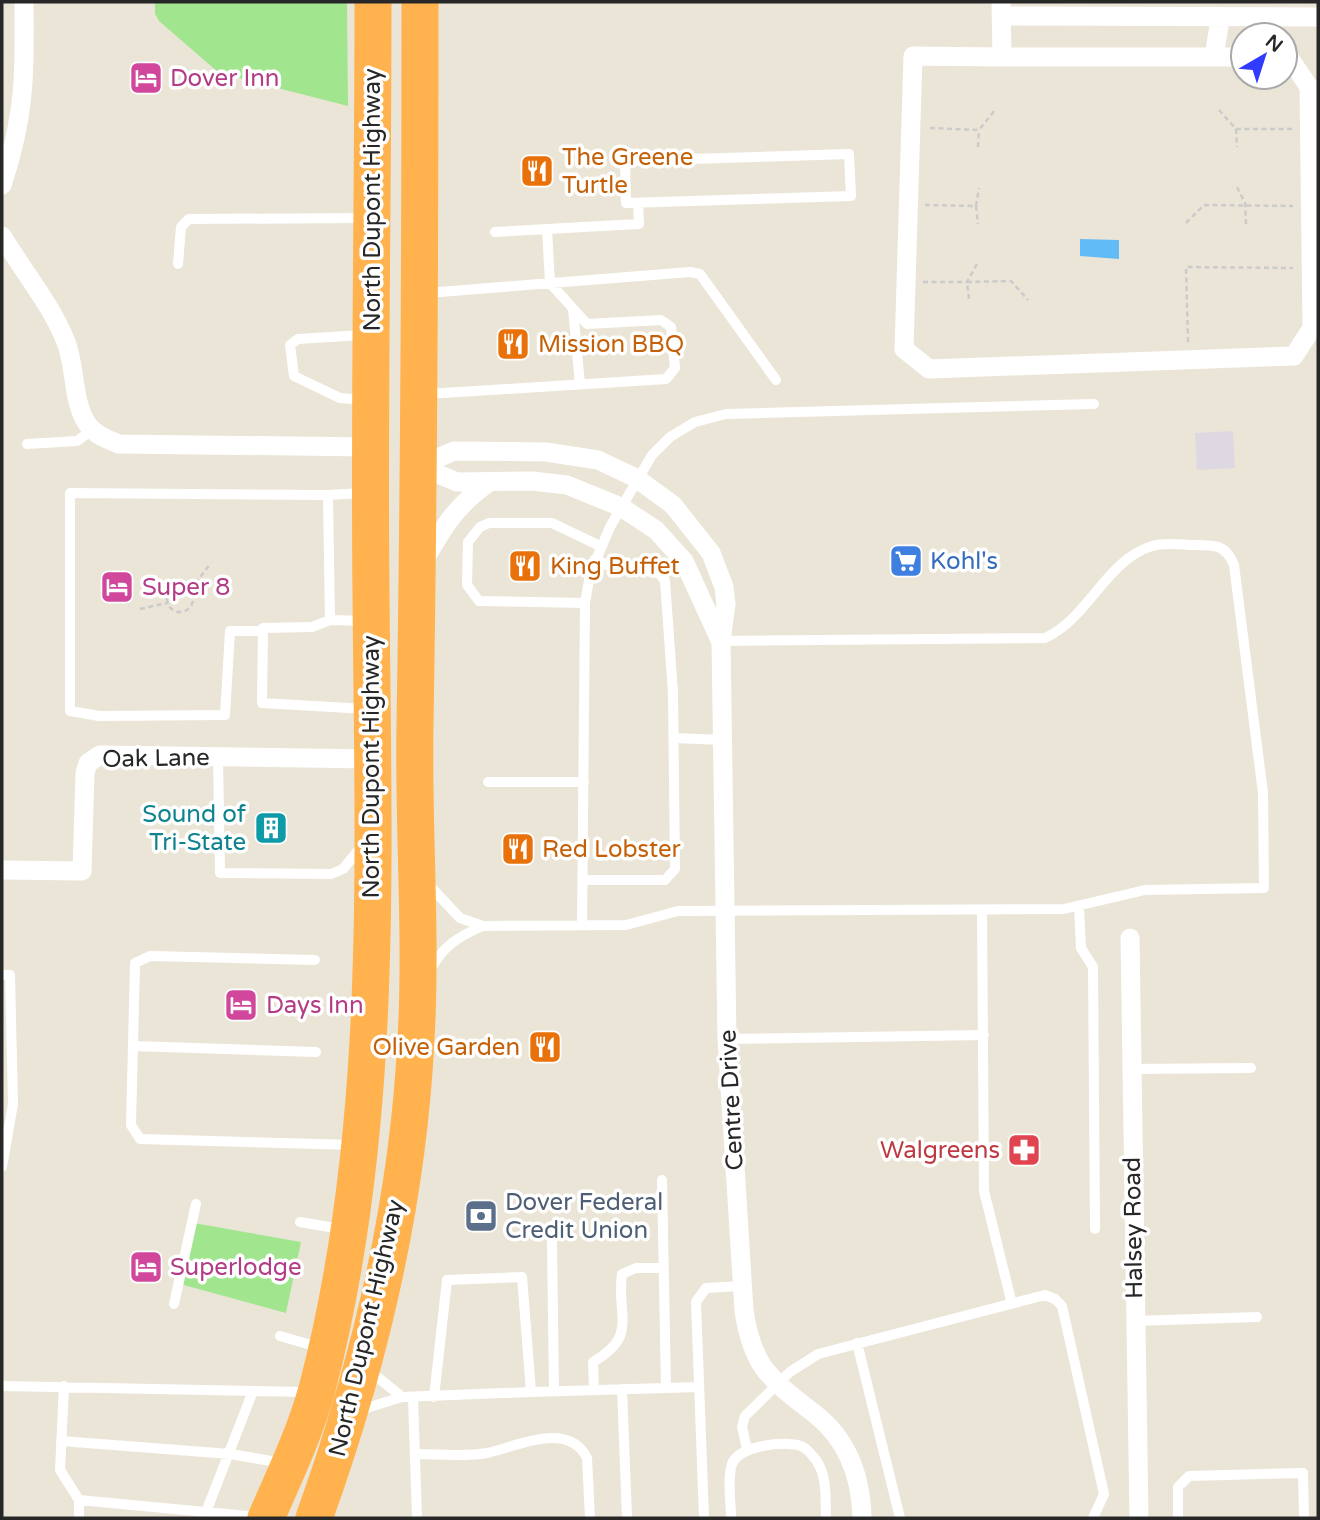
<svg xmlns="http://www.w3.org/2000/svg" width="1320" height="1520" font-family="'Varela Round',sans-serif">
	<rect width="100%" height="100%" fill="#ebe5d7"/>
	<path fill="#ddd8e2" d="M1233 431 1235 468 1197 470 1195 433Z"/>
	<path fill="#a1e68f" d="M155 2H347L348 106 219 73 159 21 155 14Z
		M194 1223 301 1242 286 1313 180 1284Z"/>
	<path fill="#61bbf6" d="M1080 239 1119 240V259L1080 256Z"/>
	<g fill="none" stroke-linecap="round" stroke-linejoin="round">
		<path stroke="#cbcbcb" stroke-width="2.5" stroke-dasharray="5 3.5" stroke-linecap="butt" d="M1219 110 1236 129H1292
			M930 128 979 130 995 110
			M1236 129 1237 147
			M978 147 979 130
			M1237 187 1245 203 1246 225
			M925 205 976 206 979 188
			M976 206 978 224
			M1186 223 1204 205 1293 206
			M923 282H967L977 264
			M969 299 967 282 1011 281 1028 300
			M1188 342 1186 267 1293 268
			M167 599a13 13 0 1 1 26 0a13 13 0 1 1-26 0Z
			M190 590 211 563
			M140 609 167 603"/>
		<path stroke="#fff" stroke-width="10" d="M849 154 851 196 626 203 625 161Z
			M495 232 547 229
			M178 264 181 227 189 219 364 218
			M427 293 690 272 700 274 776 380
			M573 309 580 384
			M363 335 298 339 290 345 294 376 340 398 365 400
			M427 394 666 379 675 368 671 327 661 320 587 324 550 283 547 229 639 224 638 203
			M27 444 77 441 92 430
			M363 493 328 495 330 620 366 621
			M585 603 479 601 467 585 468 542 480 527 489 523H552L600 546
			M330 620 312 627 263 628 262 703 366 709
			M263 631H230L225 715 99 716 70 711V493L328 495
			M674 738 723 740
			M218 757 220 873 331 874 343 869 361 847
			M488 782H584
			M584 880H665L675 869 673 693 665 581 660 574C634 566 624 575 595 559
			M428 884 460 918 483 926 626 925 678 911 1064 909 1145 890 1264 888 1263 793 1234 565C1226 545 1216 545 1195 545 1182 545 1165 542 1152 546 1106 560 1088 619 1045 638L721 641
			M1079 907 1081 948 1093 967 1095 1229
			M982 910 984 1191 1012 1304
			M582 925 585 603 590 574 610 527 652 455 670 437 695 422 726 414 1094 404
			M315 960 150 956 135 963 131 1125 140 1139 354 1145
			M431 969C443 946 459 936 483 926
			M2 975H10L13 1104 2 1167
			M727 1039 984 1035
			M133 1046 316 1052
			M1131 1069 1251 1068
			M662 1180 666 1388
			M300 1222 341 1229
			M552 1242 554 1391
			M174 1304 196 1204
			M1135 1321 1257 1317
			M280 1336 318 1347
			M857 1343 900 1518
			M370 1371 402 1397
			M2 1386 308 1392
			M64 1386 60 1470 79 1500 259 1517
			M622 1389 627 1518
			M594 1390 593 1362C639 1335 616 1317 622 1274L636 1268H664
			M531 1392 699 1387
			M413 1398 417 1518
			M360 1410 402 1397 531 1392 522 1277 447 1280 434 1397
			M61 1441 230 1454 283 1463
			M747 1449 742 1427 745 1416 790 1372 818 1354 1045 1295 1055 1299 1062 1306 1104 1494 1093 1518
			M415 1454C438 1454 465 1457 487 1453 516 1447 568 1420 587 1458L590 1518
			M79 1500V1518
			M206 1512 253 1391
			M704 1518 696 1302 706 1288 742 1286
			M731 1518C731 1502 727 1479 732 1464 738 1446 785 1440 801 1446 807 1448 812 1455 816 1460 828 1477 825 1499 826 1518
			M1178 1518V1487L1189 1476 1303 1473 1304 1518"/>
		<path stroke="#fff" stroke-width="19" d="M1001 2 1002 57 913 56 904 349 929 369 1294 356 1312 328 1309 87 1290 59H1285
			M1001 16 1318 17
			M1214 56 1220 20
			M1002 57H1243
			M2 185C25 116 25 73 24 2
			M2 236C23 271 51 304 66 342 76 367 72 403 88 425 95 435 108 440 119 444L370 447
			M419 466 454 451 546 452 598 460 636 478 673 505 711 553 724 587 726 604 721 641 727 1039 744 1311C747 1331 752 1350 763 1367 778 1387 796 1399 815 1414 848 1440 861 1478 862 1518
			M419 466 457 482 532 481 567 485 621 507 656 530 684 561 720 640
			M424 561C444 526 456 505 490 482
			M2 870 82 871 85 773 88 763 100 755 372 759
			M1130 938 1139 1518"/>
		<path stroke="#ffb24e" stroke-width="37" d="M266 1518C284 1477 305 1433 317 1389 385 1131 373 859 371 594 369 397 373 199 373 2
			M314 1518C369 1366 408 1202 416 1039 422 934 413 829 415 724 419 483 420 243 420 2"/>
	</g>
	<defs>
		<symbol id="hotel-square" viewBox="-11 -11 22 22"><rect x="-9" y="-9" width="18" height="18" rx="4" fill="#d1479c" stroke="#fff"/><path d="M-6-4.5h1.5V1H6V5H4.5V3h-9V5H-6ZM-4 0a1.8 1.8 0 1 1 3.6 0ZM.5 0V-2.5h3Q6-2.5 6 0Z" fill="#fff"/></symbol>
		<symbol id="restaurant-square" viewBox="-11 -11 22 22"><rect x="-9" y="-9" width="18" height="18" rx="4" fill="#e8710a" stroke="#fff"/><path d="M-5-6h1v4h1v-4h1v4h1v-4h1v5L-1.5 .5V6h-2V.5L-5-1ZM5-6V6H3V1.5H1.5Q1.5-4 5-6Z" fill="#fff"/></symbol>
		<symbol id="supermarket-square" viewBox="-11 -11 22 22"><rect x="-9" y="-9" width="18" height="18" rx="4" fill="#3f7fe0" stroke="#fff"/><path d="M-6-5.5h2.5l.6 2H6L4.5 2H-2.5L-4.4-4H-6ZM-1.5 3.2a1.3 1.3 0 1 0 .1 0ZM3 3.2a1.3 1.3 0 1 0 .1 0Z" fill="#fff"/></symbol>
		<symbol id="building-square" viewBox="-11 -11 22 22"><rect x="-9" y="-9" width="18" height="18" rx="4" fill="#0f9aa8" stroke="#fff"/><path d="M-4-6H4V6H1V3H-1V6H-4ZM-2.5-4.3h1.7v1.8h-1.7ZM.8-4.3h1.7v1.8H.8ZM-2.5-1h1.7V.8h-1.7ZM.8-1h1.7V.8H.8Z" fill="#fff"/></symbol>
		<symbol id="pharmacy-square" viewBox="-11 -11 22 22"><rect x="-9" y="-9" width="18" height="18" rx="4" fill="#e0444e" stroke="#fff"/><path d="M-2-6h4v4h4v4h-4v4h-4v-4h-4v-4h4Z" fill="#fff"/></symbol>
		<symbol id="bank-square" viewBox="-11 -11 22 22"><rect x="-9" y="-9" width="18" height="18" rx="4" fill="#5c6f8a" stroke="#fff"/><path d="M-6-4H6V4H-6ZM0-2.3a2.3 2.3 0 1 0 0 4.6a2.3 2.3 0 1 0 0-4.6Z" fill="#fff"/></symbol>
	</defs>
	<g fill-rule="evenodd">
		<use href="#hotel-square" x="127" y="59" width="38" height="38"/>
		<use href="#restaurant-square" x="518" y="152" width="38" height="38"/>
		<use href="#restaurant-square" x="494" y="325" width="38" height="38"/>
		<use href="#supermarket-square" x="887" y="542" width="38" height="38"/>
		<use href="#restaurant-square" x="506" y="547" width="38" height="38"/>
		<use href="#hotel-square" x="98" y="568" width="38" height="38"/>
		<use href="#building-square" x="252" y="809" width="38" height="38"/>
		<use href="#restaurant-square" x="499" y="830" width="38" height="38"/>
		<use href="#hotel-square" x="222" y="986" width="38" height="38"/>
		<use href="#restaurant-square" x="526" y="1028" width="38" height="38"/>
		<use href="#pharmacy-square" x="1005" y="1131" width="38" height="38"/>
		<use href="#bank-square" x="462" y="1197" width="38" height="38"/>
		<use href="#hotel-square" x="127" y="1248" width="38" height="38"/>
	</g>
	<g text-anchor="middle" stroke-width="7" stroke-linejoin="round" paint-order="stroke">
		<g font-size="24" fill="#b23c85" stroke="#fff" text-anchor="start">
			<text x="170" y="86">Dover Inn</text>
			<text x="142" y="595">Super 8</text>
			<text x="266" y="1013">Days Inn</text>
			<text x="170" y="1275">Superlodge</text>
		</g>
		<g font-size="24" fill="#c56008" stroke="#fff" text-anchor="start">
			<text x="562" y="165">The Greene<tspan x="562" dy="28">Turtle</tspan></text>
			<text x="538" y="352">Mission BBQ</text>
			<text x="550" y="574">King Buffet</text>
			<text x="542" y="857">Red Lobster</text>
			<text x="520" y="1055" text-anchor="end">Olive Garden</text>
		</g>
		<g font-size="24" fill="#272727" stroke="#fff">
			<text transform="translate(372 200) rotate(-90)" y="8">North Dupont Highway</text>
			<text transform="translate(156 758) rotate(-1)" y="8">Oak Lane</text>
			<text transform="translate(371 767) rotate(-90)" y="8">North Dupont Highway</text>
			<text transform="translate(731 1100) rotate(-93)" y="8">Centre Drive</text>
			<text transform="translate(1133 1228) rotate(-91)" y="8">Halsey Road</text>
			<text transform="translate(366 1328) rotate(-77)" y="8">North Dupont Highway</text>
		</g>
		<g font-size="24" fill="#366cbe" stroke="#fff" text-anchor="start">
			<text x="930" y="569">Kohl's</text>
		</g>
		<g font-size="24" fill="#0d838f" stroke="#fff" text-anchor="end">
			<text x="246" y="822">Sound of<tspan x="246" dy="28">Tri-State</tspan></text>
		</g>
		<g font-size="24" fill="#be3a42" stroke="#fff" text-anchor="end">
			<text x="1000" y="1158">Walgreens</text>
		</g>
		<g font-size="24" fill="#4e5e75" stroke="#fff" text-anchor="start">
			<text x="505" y="1210">Dover Federal<tspan x="505" dy="28">Credit Union</tspan></text>
		</g>
	</g>
	<rect width="1320" height="1520" fill="none" stroke="#272727" stroke-width="7"/>
	<g transform="translate(1264 56) rotate(39)"><circle r="33" fill="#ffffff" stroke="#a9a9a9" stroke-width="2"/>
	<path d="M0-5L12 26L0 18L-12 26Z" fill="#303bff"/>
	<text y="-10" font-size="19" font-weight="bold" text-anchor="middle" fill="#272727">N</text>
	</g>
</svg>
